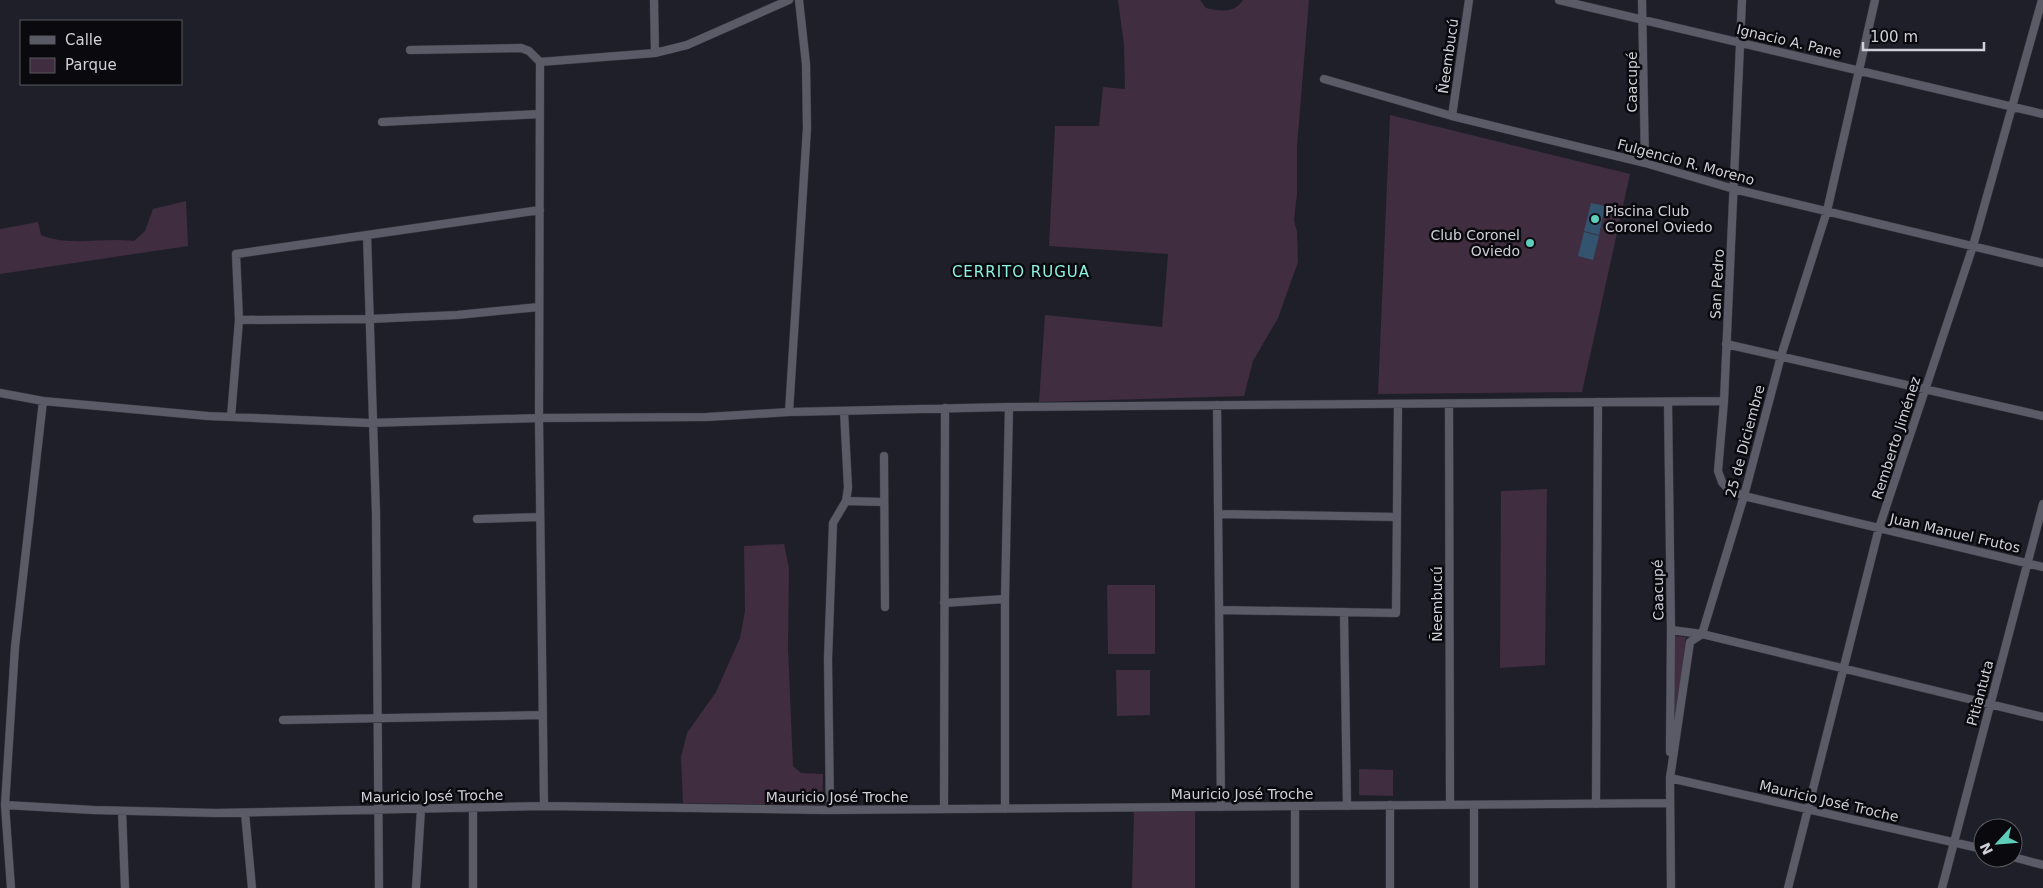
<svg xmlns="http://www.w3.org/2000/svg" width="2043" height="888" font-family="'DejaVu Sans',sans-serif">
	<rect width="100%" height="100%" fill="#1f1f2a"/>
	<path fill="#402d3f" d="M1118 0H1200L1206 8C1220 11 1234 14 1243 0H1309L1297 146V194L1294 220 1297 232 1298 262 1278 318 1253 361 1244 396 1039 402 1045 315 1162 327 1168 254 1049 246 1055 126H1099L1103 87 1125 89 1124 45Z
		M1390 115 1630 174 1582 392 1378 394Z
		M186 201 188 246 0 274V229L38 222 41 235C69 247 103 237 134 241L145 231 153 209Z
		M1547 489 1545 665 1500 668 1501 491Z
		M784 544 789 568 788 648 793 766 801 773 823 774 822 805 683 803 681 757 687 733 716 692 740 638 745 611 744 546Z
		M1107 585H1155V654H1108Z
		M1675 636 1686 637 1674 732Z
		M1116 670H1150V715L1117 716Z
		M1359 769 1393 770V796L1359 795Z
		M1195 810V888H1132L1134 812Z"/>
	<path fill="#33546f" d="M1591 203 1605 206 1599 235 1584 231Z
		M1584 232 1599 236 1593 260 1578 256Z"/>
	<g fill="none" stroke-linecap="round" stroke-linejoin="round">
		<defs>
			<path id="minor" d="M654 0 655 53
				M1559 0 2043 114
				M1642 0 1645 163
				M1742 0 1724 401 1718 471 1722 482 1729 490 1744 496 2043 567
				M410 50 521 48 529 51 540 62
				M1324 79 1452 116 1645 163 1734 189 2043 263
				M1452 116 1469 0
				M382 122 540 114
				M367 235 376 513 379 888
				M239 320 370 319 457 315 539 307
				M1726 344 2043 416
				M0 393 43 401 208 416 369 423 539 418 707 417 789 412 1009 407 1724 401
				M1668 402 1671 630 1670 752
				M1449 404 1450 805
				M1217 405 1221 807
				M789 412 807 128 806 64 799 0
				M231 417 239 320 236 254 540 210
				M884 456 885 607
				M846 501 883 502
				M1219 514 1397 517
				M477 519 540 517
				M944 603 1005 599
				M1219 610 1396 613 1398 405
				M1344 612 1347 806
				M1671 630 1702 634 2043 717
				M283 720 543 715
				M1670 778 1983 849
				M1596 804 1598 402
				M5 805 93 810 216 813 544 806 826 810 1669 803
				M1474 805V888
				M544 806 539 418 540 62 655 53 687 45 789 0
				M1295 806V888
				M473 808V888
				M944 809 945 408
				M1005 809V599L1009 407
				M830 810 828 659 833 523 846 501 848 488 844 411
				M122 811 125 888
				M245 813 252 888
				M2013 857 2043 865
				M11 888 5 805 15 647 43 401
				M416 888 421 809
				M1390 888V805
				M1671 888 1670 778 1690 642 1702 634 1744 496 1781 356 1827 211 1875 0
				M1788 888 1879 528 1973 246 2042 0
				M1942 888 2043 504"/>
		</defs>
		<use href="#minor" stroke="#393942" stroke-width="9"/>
		<use href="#minor" stroke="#5b5b68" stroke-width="8"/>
	</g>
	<g fill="#5cceba" stroke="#09090e" stroke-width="2">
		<circle cx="1595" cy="219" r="5"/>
		<circle cx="1530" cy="243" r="5"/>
	</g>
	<g text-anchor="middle" stroke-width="5" stroke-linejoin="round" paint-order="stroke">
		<g font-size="14" fill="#d0d0d8" stroke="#09090e">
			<text transform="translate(1789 41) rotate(13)" y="5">Ignacio A. Pane</text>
			<text transform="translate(1448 56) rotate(-82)" y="5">Ñeembucú</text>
			<text transform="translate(1632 82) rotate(-90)" y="5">Caacupé</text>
			<text transform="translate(1686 162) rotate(15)" y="5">Fulgencio R. Moreno</text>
			<text transform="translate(1717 284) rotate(-87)" y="5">San Pedro</text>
			<text transform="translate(1896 438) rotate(-72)" y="5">Remberto Jiménez</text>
			<text transform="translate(1745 441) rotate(-75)" y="5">25 de Diciembre</text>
			<text transform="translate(1955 533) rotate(13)" y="5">Juan Manuel Frutos</text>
			<text transform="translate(1658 590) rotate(-91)" y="5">Caacupé</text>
			<text transform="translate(1437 604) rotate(-90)" y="5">Ñeembucú</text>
			<text transform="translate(1980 693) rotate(-75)" y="5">Pitiantuta</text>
			<text x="1242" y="799">Mauricio José Troche</text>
			<text transform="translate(432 796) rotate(-1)" y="5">Mauricio José Troche</text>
			<text x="837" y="802">Mauricio José Troche</text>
			<text transform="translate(1829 801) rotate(13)" y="5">Mauricio José Troche</text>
		</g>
		<g font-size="14" fill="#d0d0d8" stroke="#09090e" text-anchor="start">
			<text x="1605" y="216">Piscina Club<tspan x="1605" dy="16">Coronel Oviedo</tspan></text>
			<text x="1520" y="240" text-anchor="end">Club Coronel<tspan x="1520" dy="16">Oviedo</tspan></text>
		</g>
		<g font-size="15" letter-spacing="1" fill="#8ef3e0" stroke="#09090e">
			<text x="1021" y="277">CERRITO RUGUA</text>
		</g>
	</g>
	<rect x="20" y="20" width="162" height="65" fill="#09090e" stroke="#59595f"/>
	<rect x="30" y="36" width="25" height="8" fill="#5b5b68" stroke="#59595f"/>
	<text x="65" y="45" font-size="15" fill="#d0d0d8">Calle</text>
	<rect x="30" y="58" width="25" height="15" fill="#402d3f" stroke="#59595f"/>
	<text x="65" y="70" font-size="15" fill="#d0d0d8">Parque</text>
	<g transform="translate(1998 843) rotate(244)"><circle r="24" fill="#09090e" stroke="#59595f"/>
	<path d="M0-4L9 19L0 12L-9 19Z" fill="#5cceba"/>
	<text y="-8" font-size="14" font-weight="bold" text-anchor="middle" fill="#d0d0d8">N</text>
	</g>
	<path d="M1863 42v8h121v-8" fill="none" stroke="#d0d0d8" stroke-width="2.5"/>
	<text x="1870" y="42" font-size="15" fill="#d0d0d8" stroke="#09090e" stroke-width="4" paint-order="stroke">100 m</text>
</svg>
